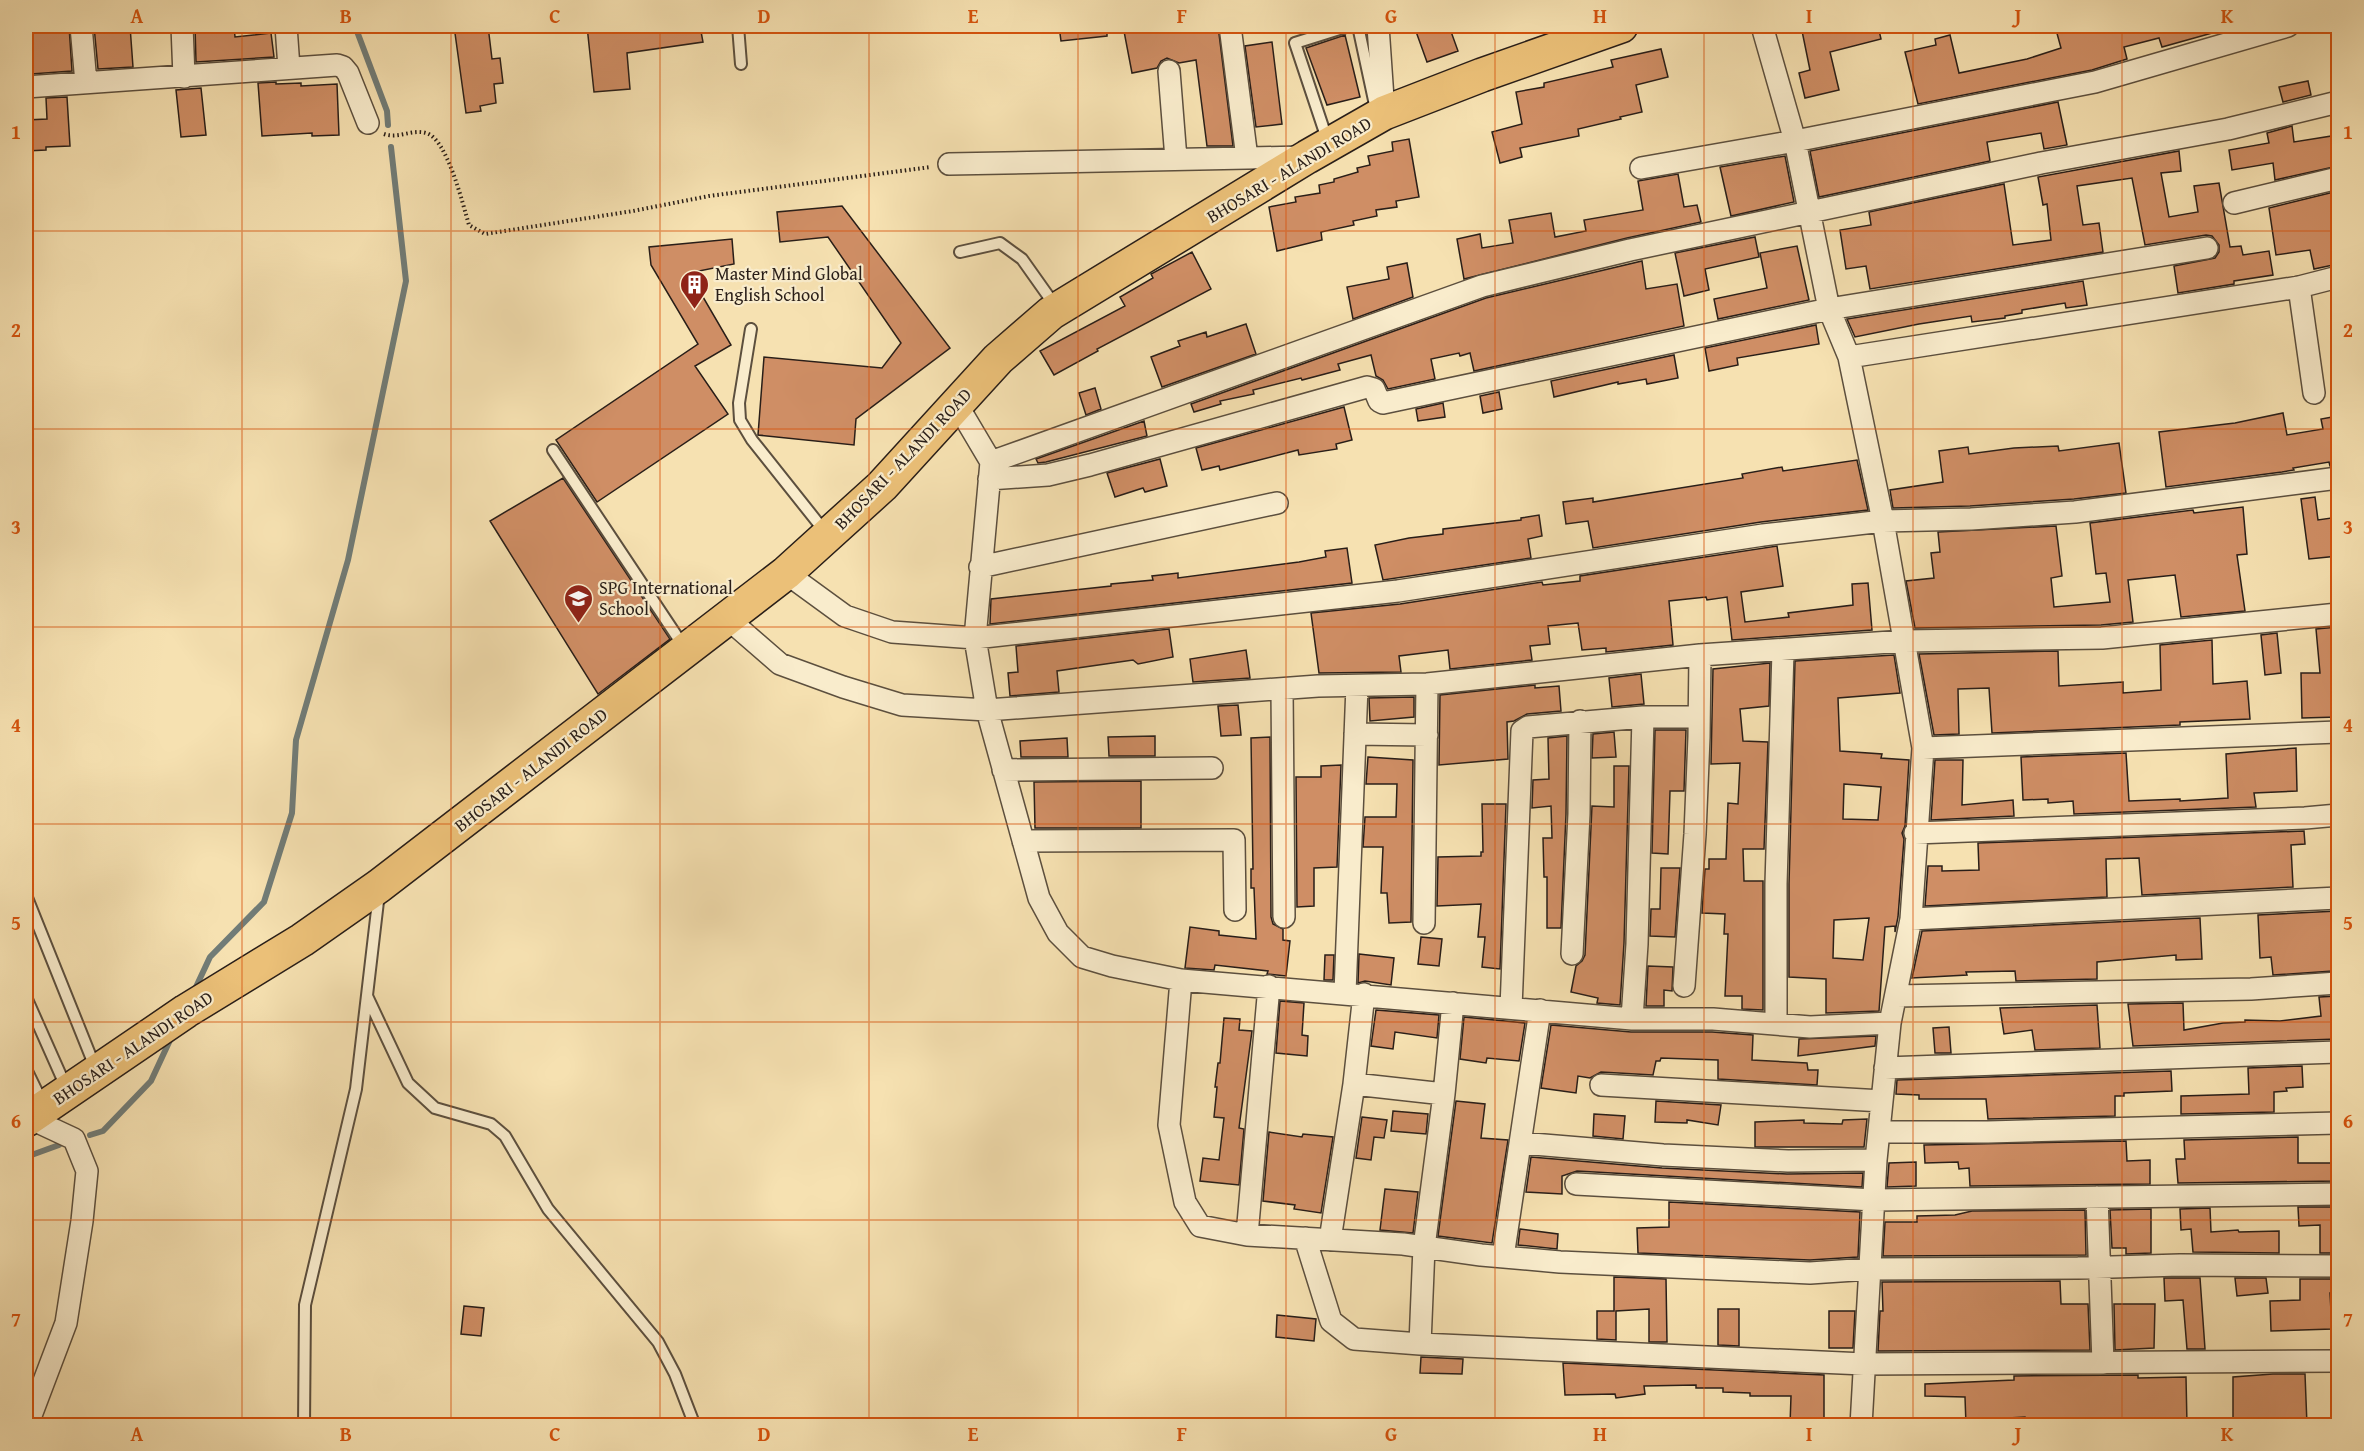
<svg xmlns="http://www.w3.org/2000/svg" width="2364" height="1451" font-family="'Gentium Book Plus',serif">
	<rect width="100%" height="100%" fill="#f6e1b1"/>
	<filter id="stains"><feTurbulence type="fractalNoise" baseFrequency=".00333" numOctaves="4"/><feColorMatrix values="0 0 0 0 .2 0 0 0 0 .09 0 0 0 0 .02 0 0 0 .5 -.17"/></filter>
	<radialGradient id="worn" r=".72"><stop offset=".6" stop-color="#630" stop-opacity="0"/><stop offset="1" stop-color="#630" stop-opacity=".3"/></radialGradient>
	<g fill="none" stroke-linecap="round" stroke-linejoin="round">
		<path stroke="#717c77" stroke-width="6" d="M355 26 387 111 388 125
			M196 987 210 957 264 902 292 813 296 740 348 560 406 281 391 147
			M90 1135 103 1131 151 1081 171 1038
			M26 1157 59 1145"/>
	</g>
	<path fill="#cf8e65" stroke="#291e18" stroke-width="1.5" fill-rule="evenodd" d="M26 26H69L72 71 31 74 29 43 26 44Z
		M94 26H130L133 67 98 69Z
		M195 26H234L235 37 271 33 274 57 196 62Z
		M454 26H488L492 59 500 58 503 83 494 84 496 103 480 106 481 111 466 113Z
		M587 26H700L703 42 627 53 630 89 594 92Z
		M1059 26H1107V36L1061 41Z
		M1123 26H1190L1191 28 1218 26 1233 146H1207L1196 60 1179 63 1167 58 1161 61 1157 68 1132 73Z
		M1414 26H1449L1458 51 1427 62Z
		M1801 26H1878L1881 39 1830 52 1839 90 1805 98 1799 73 1810 70Z
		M2055 26H2222L2223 30 2162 47 2159 38 2124 47 2127 59 2092 70 1918 104 1905 52 1936 45 1935 39 1950 35 1959 73 2027 59 2061 48Z
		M1345 35 1360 97 1327 105 1306 48Z
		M1272 42 1282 124 1256 127 1245 46Z
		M1661 49 1668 77 1636 85 1642 112 1620 117 1621 119 1578 129 1579 136 1520 148 1522 157 1500 163 1492 132 1522 124 1516 92 1544 87V83L1613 67 1611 60Z
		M2308 81 2311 95 2283 102 2279 87Z
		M276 82V84L301 83V86L337 84 339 135 312 136V133L262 136 258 83Z
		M201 88 206 135 181 137 176 90Z
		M67 97 70 146 46 147V150L26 151V120L47 119 46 98Z
		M2058 102 2067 145 2044 149 2041 133 1987 142 1990 161 1819 197 1810 151Z
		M2292 126 2294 142 2338 135V166L2275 180 2273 163 2232 170 2229 150 2269 143 2267 133Z
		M1409 139 1419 197 1396 201 1397 207 1376 210 1377 216 1353 221 1354 225 1321 232 1322 240 1277 251 1269 207 1296 202 1295 197 1320 193 1319 185 1334 182V179L1358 172 1357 168 1370 165 1368 156 1393 151 1392 142Z
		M2179 151 2181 171 2161 173 2169 217 2198 212 2194 186 2219 183 2230 247 2241 246 2243 255 2269 251 2273 275 2234 281V284L2178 293 2174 266 2215 258 2219 252V245L2212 236 2206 235 2145 245 2132 178 2077 186 2083 225 2099 223 2103 252 1870 289 1866 266 1846 269 1840 230 1871 225 1869 212 2004 184 2013 245 2051 240 2047 204 2043 205 2038 177Z
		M1785 156 1794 202 1731 216 1720 167Z
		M1678 174 1684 207 1697 205 1701 222 1627 238 1464 279 1457 239 1480 234 1482 248 1513 243 1509 220 1551 213 1555 237 1586 231 1584 220 1643 210 1638 181Z
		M2338 191V264L2314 269 2310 250 2276 255 2269 208Z
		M842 206 950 348 856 419 854 445 758 435 764 357 882 368 901 343 828 237 780 242 777 212Z
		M1755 237 1759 257 1705 269 1709 290 1684 296 1675 253Z
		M732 239 734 264 689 273 731 345 695 366 728 414 597 502 556 440 698 344 651 265 649 247Z
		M1797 246 1809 300 1718 319 1714 299 1767 288 1760 253Z
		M1192 252 1211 289 1097 349 1098 351 1054 375 1040 351 1125 306 1120 297 1153 278 1151 274Z
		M1642 261 1646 289 1677 284 1684 326 1474 371 1470 353 1460 356 1459 353 1431 359 1435 379 1388 389 1383 380 1376 376 1371 355 1338 364 1340 370 1302 380 1301 378 1253 390 1254 394 1220 401 1221 404 1194 412 1191 404 1486 298Z
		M1407 263 1413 297 1353 319 1347 287 1389 279 1387 267Z
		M2083 281 2087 305 2066 308 2065 303 2022 310V313L2005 316V318L1972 322 1971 316 1919 324 1855 337 1847 319Z
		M1246 324 1256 354 1162 387 1151 357 1180 346 1178 341 1206 332 1207 337Z
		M1816 325 1819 344 1737 358 1738 365 1709 371 1705 348Z
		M1674 355 1678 378 1647 384 1646 379 1618 384V382L1554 397 1551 381Z
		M1095 388 1101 409 1086 415 1079 393Z
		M1499 392 1502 409 1483 413 1480 396Z
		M1443 403 1445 417 1418 421 1416 409Z
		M1344 407 1352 440 1336 444 1337 449 1299 455 1298 450 1220 470 1219 466 1202 470 1196 448Z
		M2283 413 2287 435 2323 429 2321 419 2338 416V466H2330L2329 462 2293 468 2294 470 2282 472 2166 487 2159 432 2235 423Z
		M1144 421 1147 436 1046 462 1038 463 1036 459Z
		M2119 443 2126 493 2074 499 1970 506 1893 508 1890 490 1943 482 1939 451 1968 447 1969 454 2014 448 2058 446 2059 451Z
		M1160 459 1167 486 1145 492 1143 488 1115 497 1107 473Z
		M1857 460 1868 510 1761 522 1593 548 1588 521 1566 524 1563 502 1593 498V502L1743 478 1742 474 1782 467 1783 471Z
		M563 478 670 639 598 694 490 521Z
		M2315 497 2318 520 2338 517V556L2309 559 2301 499Z
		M2243 507 2247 554 2237 555 2245 611 2181 617 2175 575 2128 580 2133 622 2101 625 1915 628 1906 581 1934 578 1931 553 1940 552 1938 532 2056 526 2062 576 2051 578 2054 607 2110 602 2106 573 2096 574 2090 523 2193 510 2194 513Z
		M1539 515 1542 536 1528 539 1531 558 1383 580 1375 545 1409 538 1443 534V529L1521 520V518Z
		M1777 546 1783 586 1741 592 1745 622 1789 617 1788 613 1853 605 1852 584 1868 583 1872 630 1732 640 1727 597 1707 600 1706 597 1669 601 1673 645 1606 652V648L1582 650 1578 623 1548 626 1550 644 1530 646 1532 660 1450 669 1448 650 1399 656 1401 672 1319 673 1311 613 1400 604 1542 582 1543 585 1580 581V576Z
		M1347 548 1352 583 990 624 991 599 1111 586V584L1153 580 1152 576 1178 573V578L1299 562 1326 557 1325 551Z
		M2338 627V717L2302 718 2301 673H2320L2316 629Z
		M1169 629 1173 657 1138 664 1133 660 1057 671 1059 692 1010 696 1008 673 1018 672 1016 646Z
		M2277 633 2281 673 2265 675 2261 635Z
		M2212 640 2213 684 2247 681 2250 719 2180 722V725L1992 733 1989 688 1958 689 1959 734 1934 735 1919 654 2058 651 2059 686 2123 682V693L2161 690 2160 645Z
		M1246 650 1250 678 1193 682 1190 659Z
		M1894 655 1900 693 1838 698 1840 751 1882 754 1881 758 1909 760 1905 826 1902 833 1904 839 1898 917 1895 932V926L1885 927 1879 1011 1826 1013V979L1789 977V884L1795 661ZM1844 784 1881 787 1878 820 1843 819ZM1869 918 1863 960 1833 958 1834 920Z
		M1770 663 1769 706 1740 709 1743 741 1768 742 1764 849H1743L1744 881H1763V1010L1742 1009V996H1725L1728 934H1724L1725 914 1702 913 1705 869H1709V859H1726L1728 803 1738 804 1740 763 1711 764 1713 669Z
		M1641 674 1644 704 1612 707 1609 678Z
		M1535 685V688L1559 686 1561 711 1527 714 1514 721 1507 722 1508 759 1439 765 1440 695Z
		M1414 697V717L1370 721 1369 698Z
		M1238 705 1241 735 1221 736 1218 706Z
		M1655 730H1686L1684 791H1670L1668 854 1652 853Z
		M1614 732 1616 757 1592 758 1593 734Z
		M1155 736V756H1109L1108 737Z
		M1567 736 1566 814 1561 928H1547V877H1544L1543 838H1552L1551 806 1532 808 1533 780 1549 779 1548 738Z
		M1270 737 1271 917 1273 924 1283 929V940L1290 941 1286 976 1267 974 1268 971 1215 965 1214 970 1185 968 1190 927 1219 931V935L1256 939 1254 888H1251V869H1253L1251 738Z
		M1067 738 1068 757H1021L1020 741Z
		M2296 748 2297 791 2254 793 2256 807 2074 814 2073 801 2048 803V799L2023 800 2021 757 2126 753 2129 801 2180 799V801L2228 798 2226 754Z
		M1368 757 1413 760 1411 922 1389 923 1387 893H1381L1383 847H1363L1365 817H1396L1397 784H1366Z
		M1935 760H1963L1962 805 2013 800 2014 816 1931 820Z
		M1341 765 1337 867 1314 868V906L1297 907 1296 777H1321V766Z
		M1614 766H1629L1624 943 1620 1005 1597 1003 1598 998 1571 992 1576 966 1582 961 1585 955 1592 806 1614 807Z
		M1141 781V828H1035L1034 782Z
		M1482 804H1506L1500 969 1482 967 1485 937H1478L1481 904 1437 906 1438 857 1481 856V852H1483Z
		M2304 831 2305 844 2291 845 2293 887 2142 895 2139 858 2106 859 2107 897 1925 906 1928 866H1942V871L1979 870 1978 843Z
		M1661 868H1680L1675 937 1650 936 1651 909H1660Z
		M2338 911V950H2332L2333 971 2273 975 2271 957 2260 958 2258 915Z
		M2200 918 2202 959 2176 960V955L2097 962V979L2016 981 2015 971 1966 972 1967 975 1912 978 1922 931Z
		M1421 937 1442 939 1439 966 1418 964Z
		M1359 954 1394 958 1391 985 1365 981 1358 983Z
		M1325 955H1334L1333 980H1324Z
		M1648 966 1673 967 1672 991 1664 990V1006H1646Z
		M2338 996V1039L2133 1046 2128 1004 2183 1003 2184 1030 2223 1023 2245 1022V1020L2280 1021 2321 1016 2319 997Z
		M1280 1001 1304 1003 1302 1035 1308 1036 1307 1056 1276 1053Z
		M2097 1005 2100 1048 2035 1050 2032 1030 2004 1034 2000 1008Z
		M1376 1010 1439 1015 1437 1038 1395 1032 1393 1049 1371 1046Z
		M1464 1017 1525 1023 1519 1061 1487 1058 1486 1063 1460 1059Z
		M1224 1018 1240 1019 1239 1030 1252 1031 1239 1128 1244 1129 1239 1185 1200 1181 1203 1158 1219 1160 1224 1118 1214 1117 1217 1087H1215L1218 1063H1220Z
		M1551 1025 1631 1032H1712L1753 1035 1752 1060 1807 1063 1808 1070H1818L1817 1085 1718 1079V1060L1661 1058 1660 1061H1656L1653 1075 1601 1072 1590 1078 1578 1076 1576 1093 1541 1088Z
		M1949 1027 1951 1053H1935L1933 1028Z
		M1876 1036 1875 1046 1798 1056 1799 1039Z
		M2302 1066 2303 1087 2286 1088 2287 1091 2274 1092V1112L2181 1114V1096L2249 1094 2248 1068Z
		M2171 1071 2172 1091 2124 1093V1096H2115V1116L1988 1119 1986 1099H1919V1095L1896 1094 1897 1080Z
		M1456 1101 1485 1104 1481 1138 1508 1140 1492 1243 1438 1236Z
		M1656 1101 1721 1105 1718 1125 1687 1120V1123L1655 1122Z
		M1393 1111 1428 1114 1426 1134 1391 1131Z
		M1594 1114 1625 1116 1623 1139 1593 1136Z
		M1362 1117 1387 1120 1384 1138 1374 1137 1371 1160 1356 1158Z
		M1867 1119 1864 1147H1755V1122L1804 1120V1123L1842 1124 1843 1120Z
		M1269 1132 1302 1137 1303 1134 1333 1137 1321 1213 1294 1209 1295 1205 1263 1201Z
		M2298 1137V1163H2338V1181L2178 1183 2176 1159H2185L2184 1140Z
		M2126 1141 2127 1161 2150 1160V1184L1970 1186 1969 1168 1959 1169 1958 1162 1925 1163 1924 1145Z
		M1531 1157 1662 1168 1787 1174 1863 1173 1862 1187 1577 1171 1562 1176V1194L1526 1192Z
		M1916 1162V1186L1887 1187 1889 1163Z
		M1385 1189 1418 1192 1413 1233 1380 1230Z
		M1669 1202 1860 1212 1858 1257 1810 1260 1638 1253 1637 1228 1669 1227Z
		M2298 1207H2338V1253H2320V1225L2299 1226Z
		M2210 1208 2211 1232 2238 1230 2239 1232 2279 1231V1253L2193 1252 2191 1229 2181 1230 2180 1209Z
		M2151 1209V1253L2126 1254V1248H2112L2110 1210Z
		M2085 1210 2086 1255 1883 1256 1885 1222H1917V1216L1955 1215 1972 1211Z
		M1520 1229 1558 1234 1557 1249 1518 1245Z
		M1614 1277 1666 1279 1667 1342H1649V1309L1616 1311V1340L1597 1339V1311H1614Z
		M2164 1278H2200L2205 1349H2187L2183 1300 2165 1301Z
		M2235 1278H2266L2268 1293 2237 1296Z
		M2300 1279H2338V1293H2330L2332 1329 2271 1331 2270 1301 2300 1300Z
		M2060 1281 2061 1304H2088L2090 1350 1878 1351 1880 1311H1883L1882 1282Z
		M2114 1304H2155L2154 1348 2115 1350Z
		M464 1306 484 1308 481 1336 461 1334Z
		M1718 1309H1739V1346L1718 1345Z
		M1829 1311H1855L1853 1348H1829Z
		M1277 1315 1316 1319 1314 1341 1276 1337Z
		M1421 1357 1463 1359 1462 1374 1420 1373Z
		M1563 1363 1824 1375V1425H1790L1791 1396H1750V1393L1723 1392V1388H1696V1385L1644 1386 1645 1394 1616 1398 1615 1394 1565 1395Z
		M2273 1374H2305L2307 1425H2233V1377Z
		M2138 1375V1378L2186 1377 2187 1425H2103V1423L2026 1425 2025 1417 1991 1419 1992 1425H1966L1965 1397 1925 1396V1384L2014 1380V1376Z"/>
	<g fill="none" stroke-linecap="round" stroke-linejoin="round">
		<defs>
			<path id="lane" d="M738 26 741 64
				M1358 26 1375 105
				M1328 142 1295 43 1349 26
				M960 252 1000 243 1022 259 1056 307
				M751 329 739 403 740 420 752 440 826 533
				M553 450 684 647
				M26 895 95 1067
				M367 996 408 1083 435 1108 491 1124 505 1136 548 1209 658 1342 675 1374 695 1426
				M26 997 66 1087
				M26 1069 43 1104
				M304 1426 305 1305 356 1089 379 893"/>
			<path id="street" d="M81 26 86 83
				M182 26 184 77
				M286 26 289 68
				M1230 26 1247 158
				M1378 26 1384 113
				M1762 26 1795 141 1829 309 1849 357 1883 521 1923 748 1911 919 1890 1023 1876 1160 1861 1426
				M1169 71 1176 159
				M26 87 337 65 343 67 348 73 368 123
				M949 164 1303 157
				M1641 168 1795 141 2095 82 2288 26
				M2234 203 2338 178
				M2299 287 2314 393
				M1849 357 2299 287 2338 277
				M956 403 991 462 975 638 987 710 1318 686 1427 684 1700 655 1905 641 2102 638 2338 614
				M991 462 1482 286 1630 250 2041 163 2228 129 2338 102
				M989 479 1048 475 1090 465 1367 387 1374 389 1379 401 1383 403 1829 309 2207 248
				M980 567 1277 503
				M786 573 845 616 892 632 975 638 1398 591 1763 535 1883 521 1971 519 2075 512 2338 478
				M727 618 780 664 843 687 902 705 987 710 1039 898 1058 933 1082 957 1112 966 1181 980 1169 1125 1185 1202 1200 1226 1247 1235 1403 1244 1481 1255 1560 1262 1810 1273 1870 1269 2078 1268 2180 1265 2338 1266
				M1282 689 1284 917
				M1643 717H1699
				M1355 734 1427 735
				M1923 748 2338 732
				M1003 770 1212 768
				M1915 833 2305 818 2338 815
				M1023 841 1234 840 1235 910
				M1911 919 2338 898
				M1424 923 1427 684
				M1572 954 1579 814 1580 721
				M1181 980 1632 1019H1713L1810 1027 1890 1023
				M1684 986 1695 834 1699 737 1700 655
				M1345 993 1357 686
				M1897 996 2251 989 2338 983
				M1511 1008 1522 731 1528 727 1643 717 1637 944 1632 1019
				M1776 1024V884L1783 651
				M1885 1068 2338 1052
				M1354 1084 1364 994
				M1601 1085 1882 1101
				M1444 1094 1453 1003
				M1879 1132H1988L2338 1123
				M1521 1143 1663 1155 1788 1161 1876 1160
				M1576 1184 1874 1200 2338 1194
				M2097 1197 2103 1363
				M1247 1235 1269 986
				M1305 1238 1331 1321 1354 1339 1420 1344 1864 1364 2338 1361
				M1330 1240 1354 1084 1444 1094 1424 1247 1420 1344
				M1503 1257 1540 1010
				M27 1426 66 1323 82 1221 87 1171 74 1139 29 1118"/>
			<path id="primary" d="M26 1120 186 1011 302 940 379 886 786 573 882 486 998 359 1051 313 1307 157 1384 113 1482 75 1621 26"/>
		</defs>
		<use href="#lane" stroke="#5c4f3e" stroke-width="14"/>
		<use href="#street" stroke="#5c4f3e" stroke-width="24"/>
		<use href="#primary" stroke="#291e18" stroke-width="36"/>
		<path stroke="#291e18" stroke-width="4" stroke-dasharray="1.5 3" stroke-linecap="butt" d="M384 134C398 139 412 129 426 133 447 138 463 205 469 225L485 234 633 211 709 196 931 167"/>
		<use href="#lane" stroke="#f9eccc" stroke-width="10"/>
		<use href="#street" stroke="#f9eccc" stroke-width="21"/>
		<use href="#primary" stroke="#ebc078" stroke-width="33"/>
	</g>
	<path fill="none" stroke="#d5530d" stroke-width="1.5" stroke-opacity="0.55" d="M242 26V1426M451 26V1426M660 26V1426M869 26V1426M1078 26V1426M1286 26V1426M1495 26V1426M1704 26V1426M1913 26V1426M2122 26V1426M26 231H2338M26 429H2338M26 627H2338M26 824H2338M26 1022H2338M26 1220H2338"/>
	<defs>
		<symbol id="building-pin" viewBox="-11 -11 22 30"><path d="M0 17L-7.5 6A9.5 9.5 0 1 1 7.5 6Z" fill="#8f2418" stroke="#f9eccc"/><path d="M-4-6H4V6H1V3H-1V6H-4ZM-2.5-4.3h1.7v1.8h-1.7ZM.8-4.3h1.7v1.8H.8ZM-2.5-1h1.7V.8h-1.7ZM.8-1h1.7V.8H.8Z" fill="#fff"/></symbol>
		<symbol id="school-pin" viewBox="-11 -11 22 30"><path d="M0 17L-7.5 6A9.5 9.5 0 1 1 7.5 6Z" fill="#8f2418" stroke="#f9eccc"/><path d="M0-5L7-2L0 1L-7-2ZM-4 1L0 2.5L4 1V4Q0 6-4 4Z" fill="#fff"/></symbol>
	</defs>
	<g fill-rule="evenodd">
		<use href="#building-pin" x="678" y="268" width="33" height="45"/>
		<use href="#school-pin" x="562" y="582" width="33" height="45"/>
	</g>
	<g text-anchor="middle" stroke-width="4.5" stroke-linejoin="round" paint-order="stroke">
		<g font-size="18" fill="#291e18" stroke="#f9eccc">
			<text transform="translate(1289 170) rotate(-31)" y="6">BHOSARI - ALANDI ROAD</text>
			<text transform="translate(903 459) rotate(-46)" y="6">BHOSARI - ALANDI ROAD</text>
			<text transform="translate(531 770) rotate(-38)" y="6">BHOSARI - ALANDI ROAD</text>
			<text transform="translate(133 1048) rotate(-34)" y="6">BHOSARI - ALANDI ROAD</text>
		</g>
		<g font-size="18" fill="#291e18" stroke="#f9eccc" text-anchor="start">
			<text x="715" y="280">Master Mind Global<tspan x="715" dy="21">English School</tspan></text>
			<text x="599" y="594">SPG International<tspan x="599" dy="21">School</tspan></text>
		</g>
	</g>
	<rect width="2364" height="1451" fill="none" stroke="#f6e1b1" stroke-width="66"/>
	<rect x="33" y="33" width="2298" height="1385" fill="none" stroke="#d5530d" stroke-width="2"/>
	<g font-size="20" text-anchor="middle" font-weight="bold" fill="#d5530d">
		<text x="137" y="23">A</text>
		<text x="346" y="23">B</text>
		<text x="555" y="23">C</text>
		<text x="764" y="23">D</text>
		<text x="973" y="23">E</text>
		<text x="1182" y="23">F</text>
		<text x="1391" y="23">G</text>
		<text x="1600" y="23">H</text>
		<text x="1809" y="23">I</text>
		<text x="2018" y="23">J</text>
		<text x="2227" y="23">K</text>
		<text x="16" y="139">1</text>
		<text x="2348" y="139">1</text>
		<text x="16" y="337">2</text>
		<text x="2348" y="337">2</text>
		<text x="16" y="534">3</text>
		<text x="2348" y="534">3</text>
		<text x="16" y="732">4</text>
		<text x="2348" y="732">4</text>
		<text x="16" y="930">5</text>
		<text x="2348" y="930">5</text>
		<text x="16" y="1128">6</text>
		<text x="2348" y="1128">6</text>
		<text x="16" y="1326">7</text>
		<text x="2348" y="1326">7</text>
		<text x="137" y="1441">A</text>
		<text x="346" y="1441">B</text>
		<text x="555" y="1441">C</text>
		<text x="764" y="1441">D</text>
		<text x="973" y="1441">E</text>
		<text x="1182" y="1441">F</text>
		<text x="1391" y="1441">G</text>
		<text x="1600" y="1441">H</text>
		<text x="1809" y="1441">I</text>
		<text x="2018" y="1441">J</text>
		<text x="2227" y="1441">K</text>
	</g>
	<rect width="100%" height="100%" filter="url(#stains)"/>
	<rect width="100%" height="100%" fill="url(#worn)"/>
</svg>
